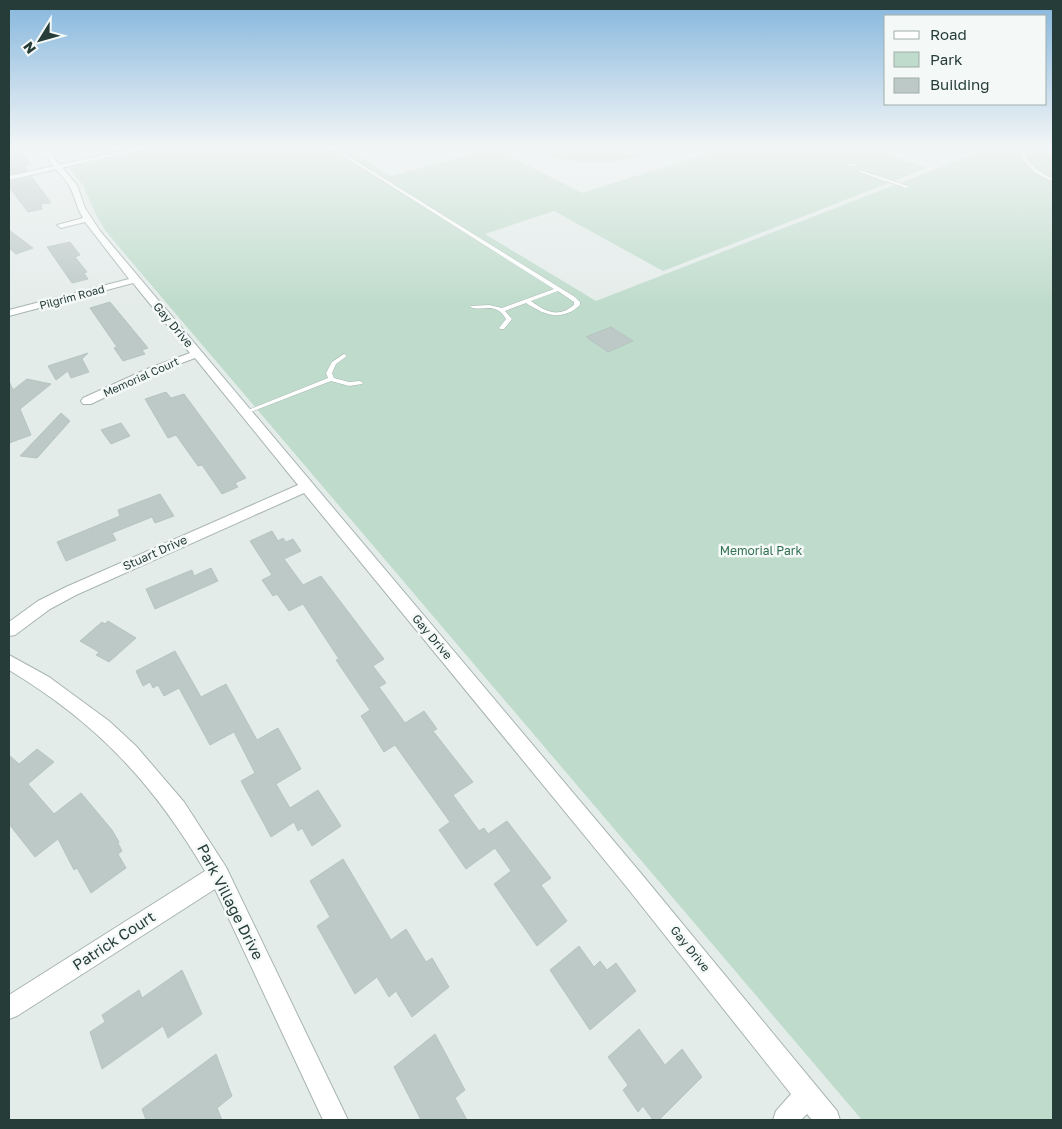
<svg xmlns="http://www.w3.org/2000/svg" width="1062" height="1129" font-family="'Golos Text',sans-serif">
	<rect width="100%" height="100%" fill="#e4ecea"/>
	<path fill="#bedbcb" d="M161 148H345L391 176 493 148 513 155 509 156 582 193 725 148H870L927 168 663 271 554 211 485 234 596 301 990 148H1053V1120H862L124 253 105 230 96 215 83 185 70 170 74 167Z
		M531 148H640L651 153C612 166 568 167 531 148Z"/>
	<path fill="#bcc9c6" stroke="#b6c5c1" d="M9 148H19L30 164 24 165 27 170 9 174Z
		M32 177 51 203 41 204 42 209 28 212 9 187V182Z
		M9 230 33 248 16 254 9 248Z
		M70 242 80 255 75 257 87 272 84 273 88 279 72 283 47 247Z
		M110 302 148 348 142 350 145 354 123 361 114 348 117 347 90 308Z
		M611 327 633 341 608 352 586 337Z
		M88 353 82 359 89 372 71 378 68 371 56 380 48 366Z
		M27 379 51 384 20 409 31 435 9 443V381L13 390Z
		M166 392 171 398 184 394 246 478 235 483 238 487 222 494 202 465 198 466 176 435 168 438 145 399Z
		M61 413 70 421 37 458 20 456Z
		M121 423 130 436 111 444 101 430Z
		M160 494 174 516 155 523 152 517 112 533 116 540 66 561 57 542 120 516 118 510Z
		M272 531 278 541 283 538 286 542 293 539 301 551 284 559 303 585 321 576 384 659 373 666 386 683 379 687 405 723 424 711 437 729 433 731 473 782 453 795 479 831 484 828 488 834 507 821 551 878 541 885 567 921 537 946 494 884 511 871 495 848 466 869 439 830 450 822 395 745 384 752 361 716 370 710 336 660 339 659 303 604 289 611 277 594 273 596 262 580 272 575 250 541Z
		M211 568 218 581 155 609 146 589 192 570 194 576Z
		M108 621 136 638 109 662 96 655 99 652 80 641 102 622 105 624Z
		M175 651 201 697 226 684 257 740 278 728 301 769 276 784 290 808 318 790 341 826 312 846 302 828 298 831 294 822 271 837 241 781 255 773 234 732 210 745 179 688 164 696 158 685 153 688 150 682 143 686 136 671Z
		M37 749 54 762 28 784 54 814 81 793 112 830 119 842 118 843 122 851 118 854 126 868 91 893 77 868 74 870 58 839 35 857 9 824V755L19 764Z
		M343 859 391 940 406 929 426 962 432 958 449 987 412 1017 396 991 389 997 377 977 355 994 317 926 330 917 310 881Z
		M579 946 594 967 600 961 607 970 616 963 636 991 590 1030 550 970Z
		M182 970 202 1014 168 1038 163 1026 102 1069 90 1032 105 1022 102 1015 139 990 142 998Z
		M639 1029 665 1065 682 1049 702 1077 659 1120H653L643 1106 638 1112 623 1090 628 1085 608 1057Z
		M435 1034 465 1090 455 1098 467 1120H421L394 1067Z
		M216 1054 232 1096 217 1108 222 1120H146L142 1109Z"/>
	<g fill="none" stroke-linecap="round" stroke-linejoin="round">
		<defs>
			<path id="lane" d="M331 148H335L575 297 580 302V305C562 322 544 315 526 303L505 311 512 319 504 329H500L499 328 506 319C495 301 484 312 470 307L471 306 489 305 502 308 554 289ZM558 291 574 302V305C558 318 546 312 531 301Z
				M1027 148H1031L1025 156C1031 167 1042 173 1053 179V181C1040 177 1028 169 1021 156Z
				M850 164H857L859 165 851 166Z
				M860 170 908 186 909 187 906 188 859 172V170Z
				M344 354 347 356 336 364 332 373 334 378 349 382 360 381 363 383 362 384 349 386 331 381 248 413 246 414 243 412 328 378 326 373 332 362Z"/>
			<path id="street" d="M44 148H52L54 158 77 185 85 208 100 231 639 871 837 1111 840 1120H812L807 1114 801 1120H773L776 1111 791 1094 625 885 304 493 76 595 50 609 15 635 9 636V622L38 601 66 587 298 485 195 358 155 373 91 404H83L81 401 83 398 147 369 190 353 133 283 9 316V310L129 279 85 222 61 228 57 225 83 218C76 207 75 194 68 184 60 171 47 164 44 148Z
				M9 655 49 677 109 721 136 746 184 802 226 867 348 1120H323L215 889 17 1016 9 1019V995L205 871C153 783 97 723 9 670Z"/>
			<path id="secondary" d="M135 148H149L9 180V176Z"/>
		</defs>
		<use href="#lane" stroke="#a7b4b1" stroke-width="1"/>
		<use href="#street" stroke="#a7b4b1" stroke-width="2"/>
		<use href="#secondary" stroke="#a3b7b3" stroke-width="2"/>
		<use href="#lane" fill="#fff" fill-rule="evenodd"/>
		<use href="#street" fill="#fff" fill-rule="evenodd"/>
		<use href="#secondary" fill="#fff" fill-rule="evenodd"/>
	</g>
	<linearGradient id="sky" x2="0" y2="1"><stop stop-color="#85b6dd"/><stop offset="0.48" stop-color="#f3f6f6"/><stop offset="1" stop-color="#f3f6f6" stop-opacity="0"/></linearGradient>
	<rect width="1062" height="306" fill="url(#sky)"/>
	<g text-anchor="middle" stroke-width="5" stroke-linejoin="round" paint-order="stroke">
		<g font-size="11" fill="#253c39" stroke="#f4f9f7">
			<text transform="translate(72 297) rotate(-15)" y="4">Pilgrim Road</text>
			<text transform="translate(141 377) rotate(-24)" y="4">Memorial Court</text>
		</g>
		<g font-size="12" fill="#253c39" stroke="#f4f9f7">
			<text transform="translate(173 325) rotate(50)" y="4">Gay Drive</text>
			<text transform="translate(155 553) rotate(-24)" y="4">Stuart Drive</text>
			<text transform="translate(432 637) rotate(50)" y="4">Gay Drive</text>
			<text transform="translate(690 949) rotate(51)" y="4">Gay Drive</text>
		</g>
		<g font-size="12" fill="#327053" stroke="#f4f9f7">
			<text x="761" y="555">Memorial Park</text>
		</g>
		<g font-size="15" fill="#253c39" stroke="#f4f9f7">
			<text transform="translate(230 902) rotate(63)" y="5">Park Village Drive</text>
			<text transform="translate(114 941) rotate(-33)" y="5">Patrick Court</text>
		</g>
	</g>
	<rect width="1062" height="1129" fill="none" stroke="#253c39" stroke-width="20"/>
	<rect x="884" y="15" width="162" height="90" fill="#f4f9f7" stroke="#a1adab"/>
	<rect x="894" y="31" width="25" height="8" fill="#ffffff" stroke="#a1adab"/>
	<text x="930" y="40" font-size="15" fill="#253c39">Road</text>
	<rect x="894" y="52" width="25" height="15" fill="#bedbcb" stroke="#a1adab"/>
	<text x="930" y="65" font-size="15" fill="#253c39">Park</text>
	<rect x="894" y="78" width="25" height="15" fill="#bcc9c6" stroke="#a1adab"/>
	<text x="930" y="90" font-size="15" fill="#253c39">Building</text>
	<g transform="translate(40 40) rotate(233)" stroke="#f4f9f7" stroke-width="4" paint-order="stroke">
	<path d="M0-4L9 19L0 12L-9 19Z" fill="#253c39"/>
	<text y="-8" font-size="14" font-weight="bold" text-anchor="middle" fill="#253c39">N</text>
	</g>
</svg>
